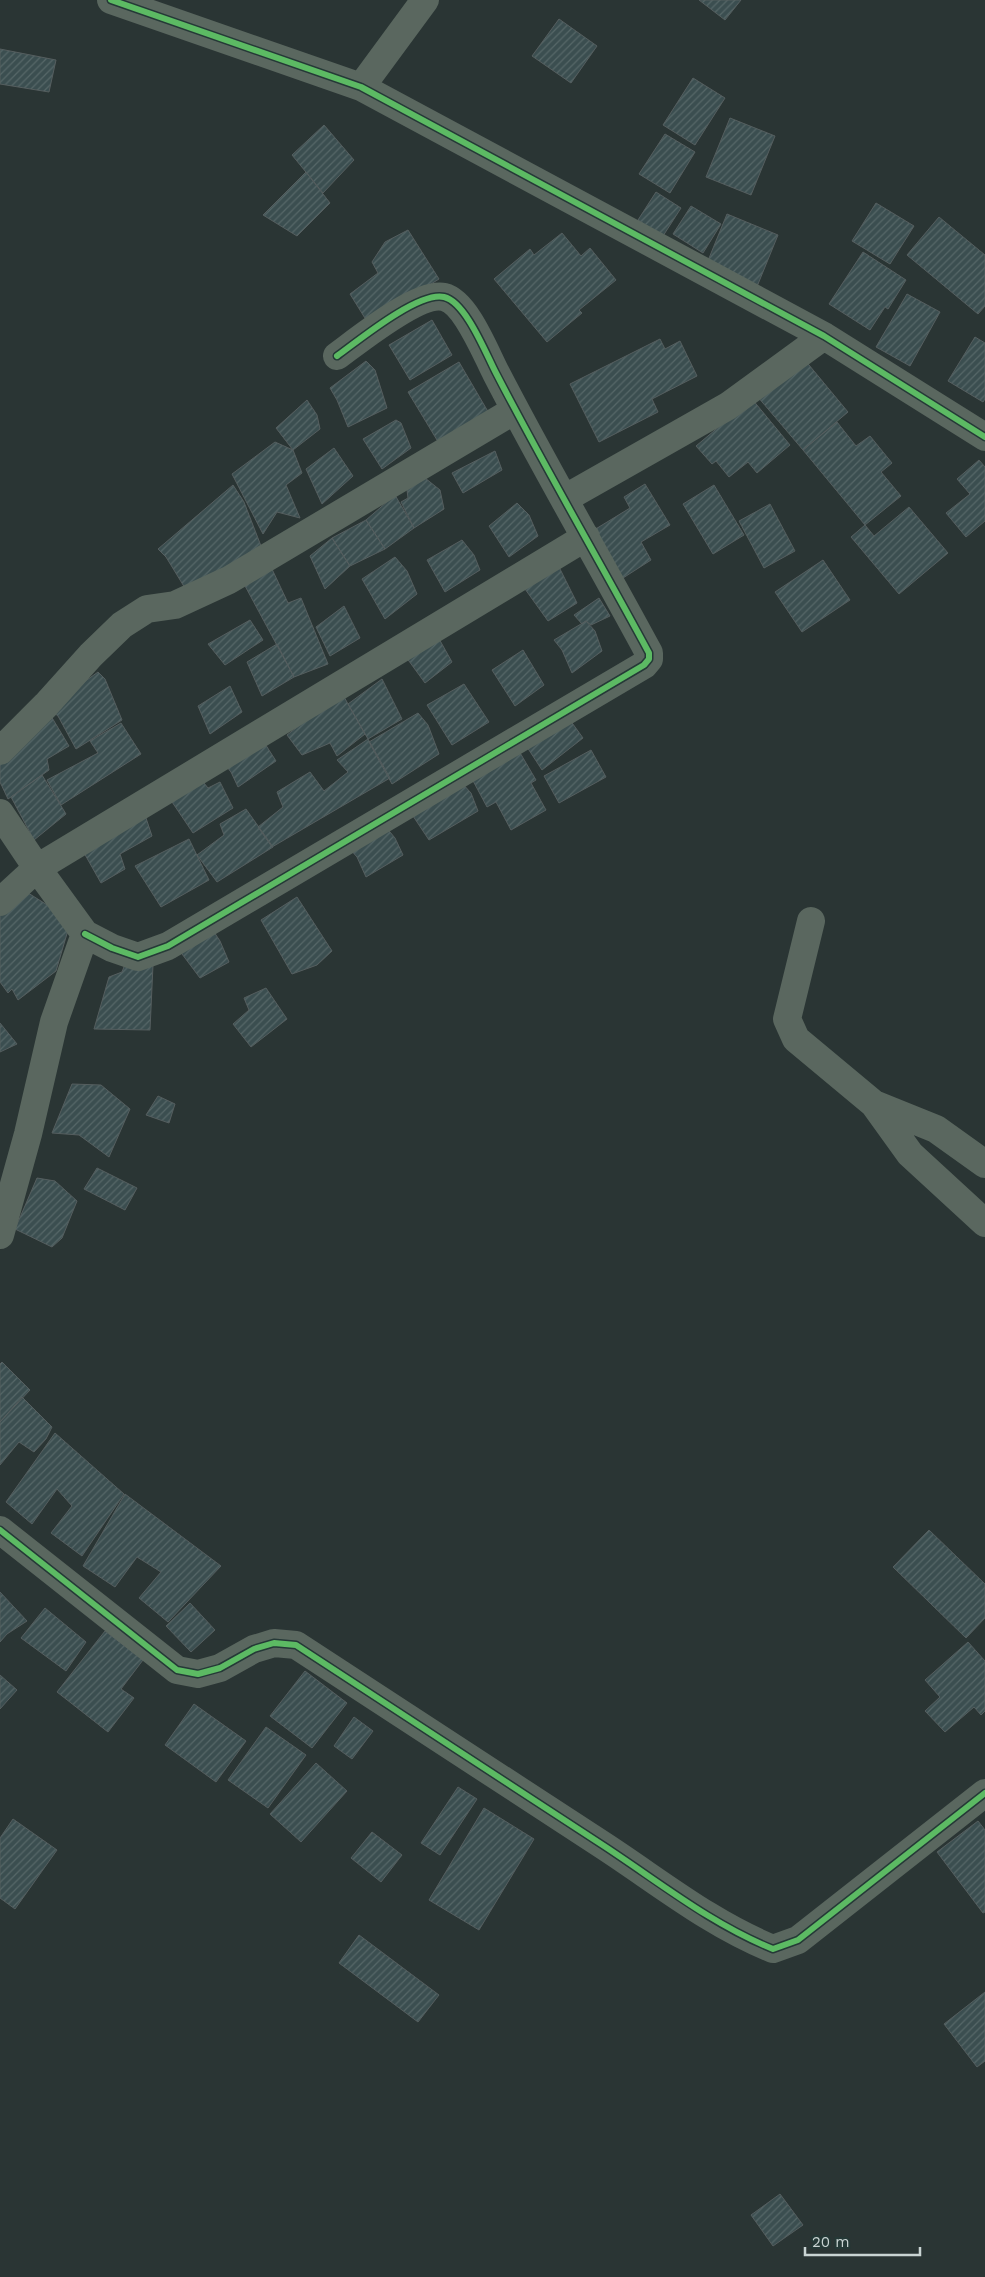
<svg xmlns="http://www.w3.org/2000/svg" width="985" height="2277" font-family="'Work Sans',sans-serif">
	<defs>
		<pattern id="building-hatch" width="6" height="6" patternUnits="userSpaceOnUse" patternTransform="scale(1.25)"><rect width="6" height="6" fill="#3b4e50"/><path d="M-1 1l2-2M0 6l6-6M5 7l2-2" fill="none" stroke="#566768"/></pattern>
	</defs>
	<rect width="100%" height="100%" fill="#2a3534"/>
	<path fill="url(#building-hatch)" stroke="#555e5f" d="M699 0H741L725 20Z
		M559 19 597 46 571 83 532 56Z
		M0 49 56 60 49 92 0 84Z
		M693 78 725 98 695 145 663 125Z
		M730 118 775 136 751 195 706 177Z
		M324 125 354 160 323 193 292 155Z
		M665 134 695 152 670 193 639 174Z
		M306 172 330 203 297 236 263 215Z
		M656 192 681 208 663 236 638 220Z
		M876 203 914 226 890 264 852 241Z
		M691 206 721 224 703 253 673 234Z
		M727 214 778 235 756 289 705 268Z
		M939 217 985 255V306L978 314 907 255Z
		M408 230 439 279 368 323 350 294 378 273 372 262 385 242Z
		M562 233 581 256 590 248 616 280 579 310 582 313 547 342 494 279 530 249 534 255Z
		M863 252 906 280 888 309 885 307 870 330 829 304Z
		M907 294 940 312 910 366 876 347Z
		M432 320 452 355 410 380 389 345Z
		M975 337 985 343V399L983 402 948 381Z
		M660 339 665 349 680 341 697 376 652 399 658 412 599 442 570 384Z
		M804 359 848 412 803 450 757 396Z
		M366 361 375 370 387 408 348 427 337 400 330 388Z
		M459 362 490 415 440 445 408 392Z
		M752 399 790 445 757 473 748 462 729 477 716 461 712 464 696 446Z
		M307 400 317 415 320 429 293 450 276 428Z
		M396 420 401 423 411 448 382 469 363 439Z
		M837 422 856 446 870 436 892 463 881 472 901 496 865 525 803 450Z
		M275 442 293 450 302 473 286 485 300 518 277 512 263 534 232 474Z
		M334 448 353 476 322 504 306 469Z
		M495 451 502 470 463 493 452 473Z
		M979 460 985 467V521L966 537 946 513 970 494 957 479Z
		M425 478 440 490 444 509 414 528 401 502 408 498 407 490Z
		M645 484 670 525 641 542 651 560 623 578 594 530 630 508 624 497Z
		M233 485 244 502 261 546 188 593 166 557 158 549Z
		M714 485 744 535 713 554 683 504Z
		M395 495 414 528 385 549 366 520Z
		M517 503 529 515 538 536 509 557 489 526Z
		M770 504 795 551 764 568 739 521Z
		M909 507 948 553 899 594 851 537 865 525 874 536Z
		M366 520 385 549 350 566 332 538Z
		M332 538 350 566 325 589 310 556Z
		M462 540 474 555 480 570 445 592 427 560Z
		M395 557 407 571 417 594 385 619 362 579Z
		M823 560 850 600 802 632 775 592Z
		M271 567 288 603 301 598 328 664 294 677 244 584Z
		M559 567 577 603 548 621 525 589Z
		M599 598 610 616 591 625 586 621 582 624 574 615Z
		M344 606 360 638 330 656 316 627Z
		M250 620 263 640 225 665 208 644Z
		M586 621 595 631 602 651 572 673 562 650 554 640Z
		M438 637 452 662 425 683 406 657Z
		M277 644 294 677 262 696 247 662Z
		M523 650 544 685 515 706 492 670Z
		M98 672 105 679 122 720 76 749 58 716 48 708Z
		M382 679 402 719 368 739 348 704Z
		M464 684 489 722 452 745 427 705Z
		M230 686 242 712 210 734 198 706Z
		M339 688 365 734 337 756 330 743 302 755 287 735 313 715Z
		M418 713 428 725 439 754 392 784 369 742Z
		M51 716 69 746 47 759 49 770 8 799 0 782V759Z
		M570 720 583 738 542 770 527 747Z
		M121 723 141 754 61 805 47 780 98 753 90 741Z
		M260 736 276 761 238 787 231 772 222 761Z
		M368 739 390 778 272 847 258 827 283 807 277 792 310 772 324 791 348 772 337 760Z
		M591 750 606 777 559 803 544 776Z
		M519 751 536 780 531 783 546 810 511 830 496 802 487 807 471 777Z
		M42 775 66 814 34 840 11 797Z
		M200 778 208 788 220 782 233 808 193 833 168 796Z
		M461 782 471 793 478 811 429 840 411 813Z
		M246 809 273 847 217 882 197 855 224 835 220 824Z
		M146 818 152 836 120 854 125 869 101 883 79 844Z
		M385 826 395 838 403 855 366 877 357 857 349 848Z
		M189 839 209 880 161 907 135 866Z
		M25 891 71 920 56 971 18 1000 12 989 8 993 0 982V915Z
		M297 897 332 951 317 965 292 974 261 920Z
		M212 929 220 941 229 962 200 978 179 950Z
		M127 959 153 965 150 1030 94 1029 109 977 122 972Z
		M266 988 287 1019 251 1047 233 1024 249 1010 244 998Z
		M0 1023 17 1044 0 1052Z
		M72 1084 101 1085 130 1109 109 1157 79 1135 52 1133Z
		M158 1096 175 1104 169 1123 146 1115Z
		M97 1168 137 1188 125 1210 84 1189Z
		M37 1178 55 1181 77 1201 62 1238 52 1247 15 1229Z
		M2 1362 30 1390 0 1422V1364Z
		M22 1397 52 1427 46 1439 34 1452 19 1442 0 1465V1422Z
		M55 1433 124 1494 82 1556 51 1533 72 1506 57 1489 32 1524 6 1502Z
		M125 1494 221 1566 168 1622 139 1598 161 1572 137 1557 115 1587 83 1566Z
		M929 1530 985 1584V1618L966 1638 893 1567Z
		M0 1592 27 1621 7 1634 0 1642Z
		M190 1603 215 1630 191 1652 166 1626Z
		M45 1608 86 1642 66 1671 21 1638Z
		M105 1631 143 1660 121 1689 134 1698 108 1732 57 1692Z
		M968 1642 985 1661V1711L981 1715 974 1707 945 1732 925 1711 940 1697 925 1680Z
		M305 1671 347 1703 312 1748 270 1716Z
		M0 1675 17 1690 0 1709Z
		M194 1704 246 1741 216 1782 165 1745Z
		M354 1717 373 1731 352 1759 334 1746Z
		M266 1727 306 1755 268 1808 228 1780Z
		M316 1763 347 1791 301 1842 270 1814Z
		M458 1787 477 1799 440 1855 421 1843Z
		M484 1808 534 1839 479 1930 429 1900Z
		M13 1819 57 1850 15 1909 0 1898V1838Z
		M978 1821 985 1830V1912L983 1913 937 1852Z
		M372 1832 402 1855 381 1882 351 1858Z
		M359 1935 439 1995 418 2022 339 1963Z
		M985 1992V2061L977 2067 944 2024Z
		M780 2194 803 2225 773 2246 751 2215Z"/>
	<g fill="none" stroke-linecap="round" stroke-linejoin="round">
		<path stroke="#5a675f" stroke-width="28" d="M111 0 361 87 824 336 985 437
			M361 87 425 0
			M564 499 728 406 824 336
			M0 751 46 705 91 655 122 625 147 609 175 605 229 580 515 410
			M0 813 37 868 0 902
			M811 921 787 1019 796 1039 874 1104 936 1129 985 1164
			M85 934 112 948 138 957 168 946 644 665 649 659V653C599 560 545 468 496 373 486 354 466 302 444 297 419 291 359 340 337 356
			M874 1104 910 1154 985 1223
			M0 1235 28 1134 54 1022 85 934 37 868 586 537
			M0 1530 177 1670 198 1674 220 1668 254 1649 274 1643 296 1645C398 1712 500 1778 601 1844 658 1881 709 1923 773 1949L798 1940 985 1793"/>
		<defs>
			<path id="cycleway" d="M111 0 361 87 824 336 985 437
				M85 934 112 948 138 957 168 946 644 665 649 659V653C599 560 545 468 496 373 486 354 466 302 444 297 419 291 359 340 337 356
				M0 1530 177 1670 198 1674 220 1668 254 1649 274 1643 296 1645C398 1712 500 1778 601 1844 658 1881 709 1923 773 1949L798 1940 985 1793"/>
		</defs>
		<use href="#cycleway" stroke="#253937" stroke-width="9"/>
		<use href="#cycleway" stroke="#5cba63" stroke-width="6"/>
	</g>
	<path d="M805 2247v8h115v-8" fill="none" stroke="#c9d4d3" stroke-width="2.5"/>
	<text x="812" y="2247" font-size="15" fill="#c9d4d3" stroke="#253937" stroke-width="4" paint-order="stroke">20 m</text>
</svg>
